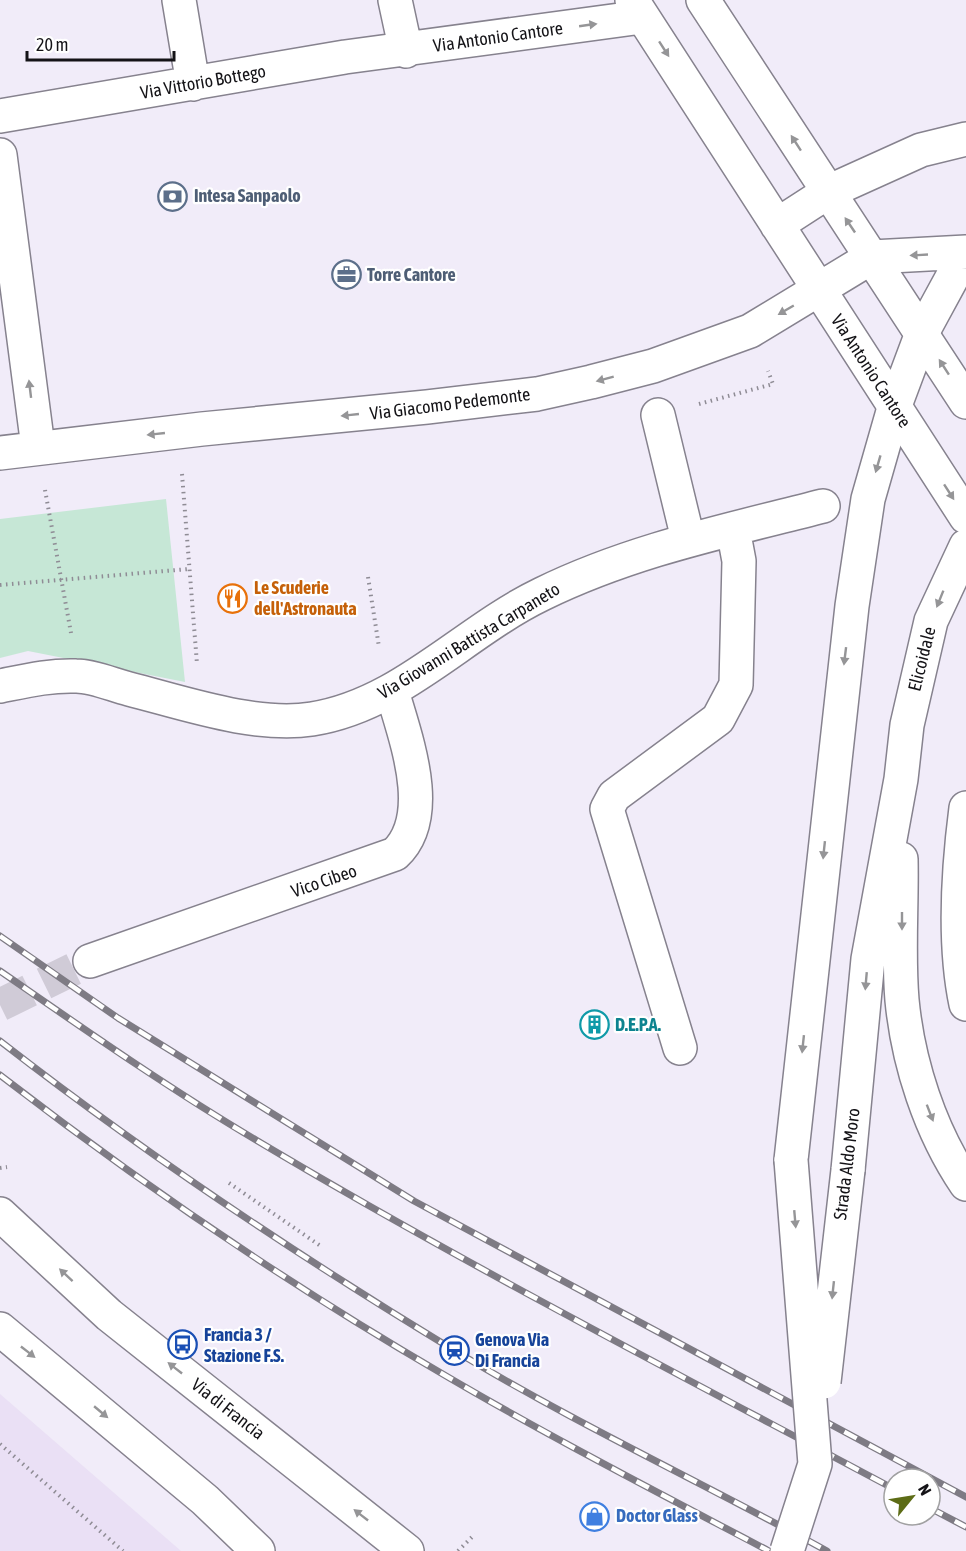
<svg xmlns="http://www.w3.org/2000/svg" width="966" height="1551" font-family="'Asap Condensed',sans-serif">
	<rect width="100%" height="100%" fill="#f1ecf9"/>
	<path fill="#eae0f5" d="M0 1394 181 1551H0Z"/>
	<path fill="#c6e7d6" d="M166 499 185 682 28 651 0 658V519Z"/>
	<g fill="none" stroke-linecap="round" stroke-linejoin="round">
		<path stroke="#d0cbd7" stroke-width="33" stroke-dasharray="33 16" stroke-linecap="butt" d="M0 1005 90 961"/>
		<defs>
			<path id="minor" d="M179 0 193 84
				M395 0 406 51
				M0 116 345 57 642 17
				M0 155 38 447
				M828 192 921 150 966 139
				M658 415 688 539
				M0 453 202 429 427 407 537 394 591 382 653 366 750 331 872 257
				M0 686C25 681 50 675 76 676 93 676 113 685 129 689 184 703 256 728 312 719 401 705 463 632 542 594 632 550 726 531 823 506
				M90 961 395 854C436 816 405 737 392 691
				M680 1048 607 809 614 796 718 719 736 685 739 561 733 529"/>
			<path id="major" d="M632 0 966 517
				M703 0 966 402
				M777 225 828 192
				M894 408 922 333
				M0 1214 109 1315 407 1551
				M0 1329 205 1500 258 1551"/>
			<path id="highway" d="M872 257 966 252
				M922 333 966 252
				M966 808C958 870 953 942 966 1004
				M901 859C902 905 898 954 902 1000 908 1063 930 1131 966 1184
				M791 1160 852 606 868 499 894 408
				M848 1170 868 959 901 779 907 725 931 621 966 546"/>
		</defs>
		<use href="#minor" stroke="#86828e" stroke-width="36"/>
		<use href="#major" stroke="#86828e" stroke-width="36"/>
		<use href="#highway" stroke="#86828e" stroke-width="36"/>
		<path stroke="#8f8c95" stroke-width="4" stroke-dasharray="1.5 4.5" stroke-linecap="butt" d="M699 404 773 384 768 371
			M182 474 197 664
			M45 490 71 633
			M368 577 379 647
			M0 585 189 569
			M0 1168 7 1167
			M229 1183 322 1247
			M0 1444 123 1551
			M458 1551 475 1534"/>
		<use href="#minor" stroke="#fff" stroke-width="33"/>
		<use href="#major" stroke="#fff" stroke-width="33"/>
		<use href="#highway" stroke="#fff" stroke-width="33"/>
		<defs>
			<path id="rail" d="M0 936 118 1018 414 1201 966 1497
				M0 971C84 1029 168 1088 256 1140 464 1264 680 1375 894 1489
				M0 1041C144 1153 297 1255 452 1349 574 1423 703 1483 827 1551
				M0 1075C140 1183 288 1284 441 1373 548 1436 659 1493 769 1551
				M930 1508 966 1527"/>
		</defs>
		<use href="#rail" stroke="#7e7b84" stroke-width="7"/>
		<use href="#rail" stroke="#fff" stroke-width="4.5" stroke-dasharray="14" stroke-linecap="butt"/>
		<defs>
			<path id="highway-bridge" d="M824 1382 848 1170
				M787 1551 815 1464 791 1160"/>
		</defs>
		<use href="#highway-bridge" stroke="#86828e" stroke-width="36" stroke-linecap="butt"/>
		<use href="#highway-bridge" stroke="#fff" stroke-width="33"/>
	</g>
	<defs><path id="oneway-solid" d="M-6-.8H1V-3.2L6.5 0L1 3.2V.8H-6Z" transform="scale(1.5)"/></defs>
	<g fill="#959597">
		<use href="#oneway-solid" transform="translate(588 25) rotate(-8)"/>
		<use href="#oneway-solid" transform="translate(664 49) rotate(57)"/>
		<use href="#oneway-solid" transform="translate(796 143) rotate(-123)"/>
		<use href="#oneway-solid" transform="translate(850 225) rotate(-124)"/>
		<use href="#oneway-solid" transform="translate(919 255) rotate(177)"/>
		<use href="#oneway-solid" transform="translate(786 310) rotate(150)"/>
		<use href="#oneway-solid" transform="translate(944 367) rotate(-123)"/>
		<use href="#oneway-solid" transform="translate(605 379) rotate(165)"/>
		<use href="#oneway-solid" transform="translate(30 389) rotate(-97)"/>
		<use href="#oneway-solid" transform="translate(350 415) rotate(174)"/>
		<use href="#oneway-solid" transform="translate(156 434) rotate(174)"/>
		<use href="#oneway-solid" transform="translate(878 464) rotate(106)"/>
		<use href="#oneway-solid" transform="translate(949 492) rotate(57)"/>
		<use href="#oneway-solid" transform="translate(940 599) rotate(112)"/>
		<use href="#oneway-solid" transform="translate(845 656) rotate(97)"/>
		<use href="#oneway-solid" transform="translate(824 850) rotate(96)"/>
		<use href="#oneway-solid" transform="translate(902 921) rotate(90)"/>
		<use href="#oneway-solid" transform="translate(866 981) rotate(95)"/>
		<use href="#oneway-solid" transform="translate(803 1044) rotate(96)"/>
		<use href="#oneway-solid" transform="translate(930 1113) rotate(69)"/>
		<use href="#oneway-solid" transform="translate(795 1219) rotate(85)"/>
		<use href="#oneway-solid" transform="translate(66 1275) rotate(-137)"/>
		<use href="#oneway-solid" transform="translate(833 1290) rotate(96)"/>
		<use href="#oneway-solid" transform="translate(28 1352) rotate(38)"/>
		<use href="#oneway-solid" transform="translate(175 1368) rotate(-142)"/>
		<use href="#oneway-solid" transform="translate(101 1412) rotate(40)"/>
		<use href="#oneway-solid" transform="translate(361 1515) rotate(-142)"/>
	</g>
	<defs>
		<symbol id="bank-ring" viewBox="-11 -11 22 22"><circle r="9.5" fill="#fff" stroke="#5c6f8a" stroke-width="1.5"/><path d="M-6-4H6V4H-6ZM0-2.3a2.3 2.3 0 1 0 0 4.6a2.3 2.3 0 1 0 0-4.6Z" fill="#5c6f8a"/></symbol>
		<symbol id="office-ring" viewBox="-11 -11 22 22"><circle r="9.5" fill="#fff" stroke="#5c6f8a" stroke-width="1.5"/><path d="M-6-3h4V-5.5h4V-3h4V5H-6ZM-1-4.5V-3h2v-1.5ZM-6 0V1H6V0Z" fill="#5c6f8a"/></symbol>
		<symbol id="restaurant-ring" viewBox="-11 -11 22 22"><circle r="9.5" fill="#fff" stroke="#e8710a" stroke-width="1.5"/><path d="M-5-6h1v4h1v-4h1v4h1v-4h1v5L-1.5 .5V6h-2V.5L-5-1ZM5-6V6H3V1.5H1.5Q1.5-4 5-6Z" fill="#e8710a"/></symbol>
		<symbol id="building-ring" viewBox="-11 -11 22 22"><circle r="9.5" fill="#fff" stroke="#0f9aa8" stroke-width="1.5"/><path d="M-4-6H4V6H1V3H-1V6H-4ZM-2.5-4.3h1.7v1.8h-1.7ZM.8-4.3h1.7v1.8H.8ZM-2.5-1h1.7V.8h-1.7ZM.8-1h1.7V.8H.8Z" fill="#0f9aa8"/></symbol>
		<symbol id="bus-ring" viewBox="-11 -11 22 22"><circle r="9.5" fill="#fff" stroke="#1a4fb4" stroke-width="1.5"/><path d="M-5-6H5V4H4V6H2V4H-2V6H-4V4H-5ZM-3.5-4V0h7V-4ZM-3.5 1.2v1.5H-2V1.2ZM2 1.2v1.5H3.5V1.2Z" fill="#1a4fb4"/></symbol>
		<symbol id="station-ring" viewBox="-11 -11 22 22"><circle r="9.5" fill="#fff" stroke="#1a4fb4" stroke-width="1.5"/><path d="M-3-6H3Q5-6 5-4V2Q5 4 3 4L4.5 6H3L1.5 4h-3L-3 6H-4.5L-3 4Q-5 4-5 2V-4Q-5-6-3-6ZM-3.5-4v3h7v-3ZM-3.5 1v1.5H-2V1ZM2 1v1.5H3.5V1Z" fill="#1a4fb4"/></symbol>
		<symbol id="shop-ring" viewBox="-11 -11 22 22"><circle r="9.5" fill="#fff" stroke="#3f7fe0" stroke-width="1.5"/><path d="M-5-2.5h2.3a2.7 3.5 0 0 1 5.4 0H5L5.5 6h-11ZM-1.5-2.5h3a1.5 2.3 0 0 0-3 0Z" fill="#3f7fe0"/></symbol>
	</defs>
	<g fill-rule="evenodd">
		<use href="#bank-ring" x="156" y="180" width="33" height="33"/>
		<use href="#office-ring" x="330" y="258" width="33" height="33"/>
		<use href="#restaurant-ring" x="216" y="582" width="33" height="33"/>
		<use href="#building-ring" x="578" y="1008" width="33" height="33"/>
		<use href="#bus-ring" x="166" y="1328" width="33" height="33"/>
		<use href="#station-ring" x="438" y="1334" width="33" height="33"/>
		<use href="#shop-ring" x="578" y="1500" width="33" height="33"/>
	</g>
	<g text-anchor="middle" stroke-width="4.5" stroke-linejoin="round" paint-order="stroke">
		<g font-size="18" fill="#141317" stroke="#fff">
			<text transform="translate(498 37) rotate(-8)" y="6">Via Antonio Cantore</text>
			<text transform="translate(203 82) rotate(-10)" y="6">Via Vittorio Bottego</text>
			<text transform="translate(871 371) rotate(57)" y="6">Via Antonio Cantore</text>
			<text transform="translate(450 404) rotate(-7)" y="6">Via Giacomo Pedemonte</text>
			<text transform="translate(469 641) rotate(-31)" y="6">Via Giovanni Battista Carpaneto</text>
			<text transform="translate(922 659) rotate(-76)" y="6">Elicoidale</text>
			<text transform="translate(324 881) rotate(-19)" y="6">Vico Cibeo</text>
			<text transform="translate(847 1164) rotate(-83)" y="6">Strada Aldo Moro</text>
			<text transform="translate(228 1409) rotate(38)" y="6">Via di Francia</text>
		</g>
		<g font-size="18" font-weight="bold" fill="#4e5e75" stroke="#fff" text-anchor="start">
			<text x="194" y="202">Intesa Sanpaolo</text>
			<text x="367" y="281">Torre Cantore</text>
		</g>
		<g font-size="18" font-weight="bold" fill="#c56008" stroke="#fff" text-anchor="start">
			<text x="254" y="594">Le Scuderie<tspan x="254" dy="21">dell'Astronauta</tspan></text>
		</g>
		<g font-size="18" font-weight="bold" fill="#0d838f" stroke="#fff" text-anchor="start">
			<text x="615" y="1031">D.E.P.A.</text>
		</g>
		<g font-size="18" font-weight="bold" fill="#164399" stroke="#fff" text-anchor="start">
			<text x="204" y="1341">Francia 3 /<tspan x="204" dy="21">Stazione F.S.</tspan></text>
			<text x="475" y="1346">Genova Via<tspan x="475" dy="21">Di Francia</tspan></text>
		</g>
		<g font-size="18" font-weight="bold" fill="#366cbe" stroke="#fff" text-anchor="start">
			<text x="616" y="1522">Doctor Glass</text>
		</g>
	</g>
	<g transform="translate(912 1497) rotate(60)"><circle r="28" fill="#ffffff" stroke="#a1a1a2" stroke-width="1.5"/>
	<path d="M0-4.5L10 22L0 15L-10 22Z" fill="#5d6c16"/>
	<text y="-9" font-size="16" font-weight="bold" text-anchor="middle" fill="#141317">N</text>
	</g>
	<path d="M27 51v9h147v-9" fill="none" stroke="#141317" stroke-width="3"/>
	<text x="36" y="51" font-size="18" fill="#141317" stroke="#ffffff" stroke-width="4.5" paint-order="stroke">20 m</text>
</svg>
